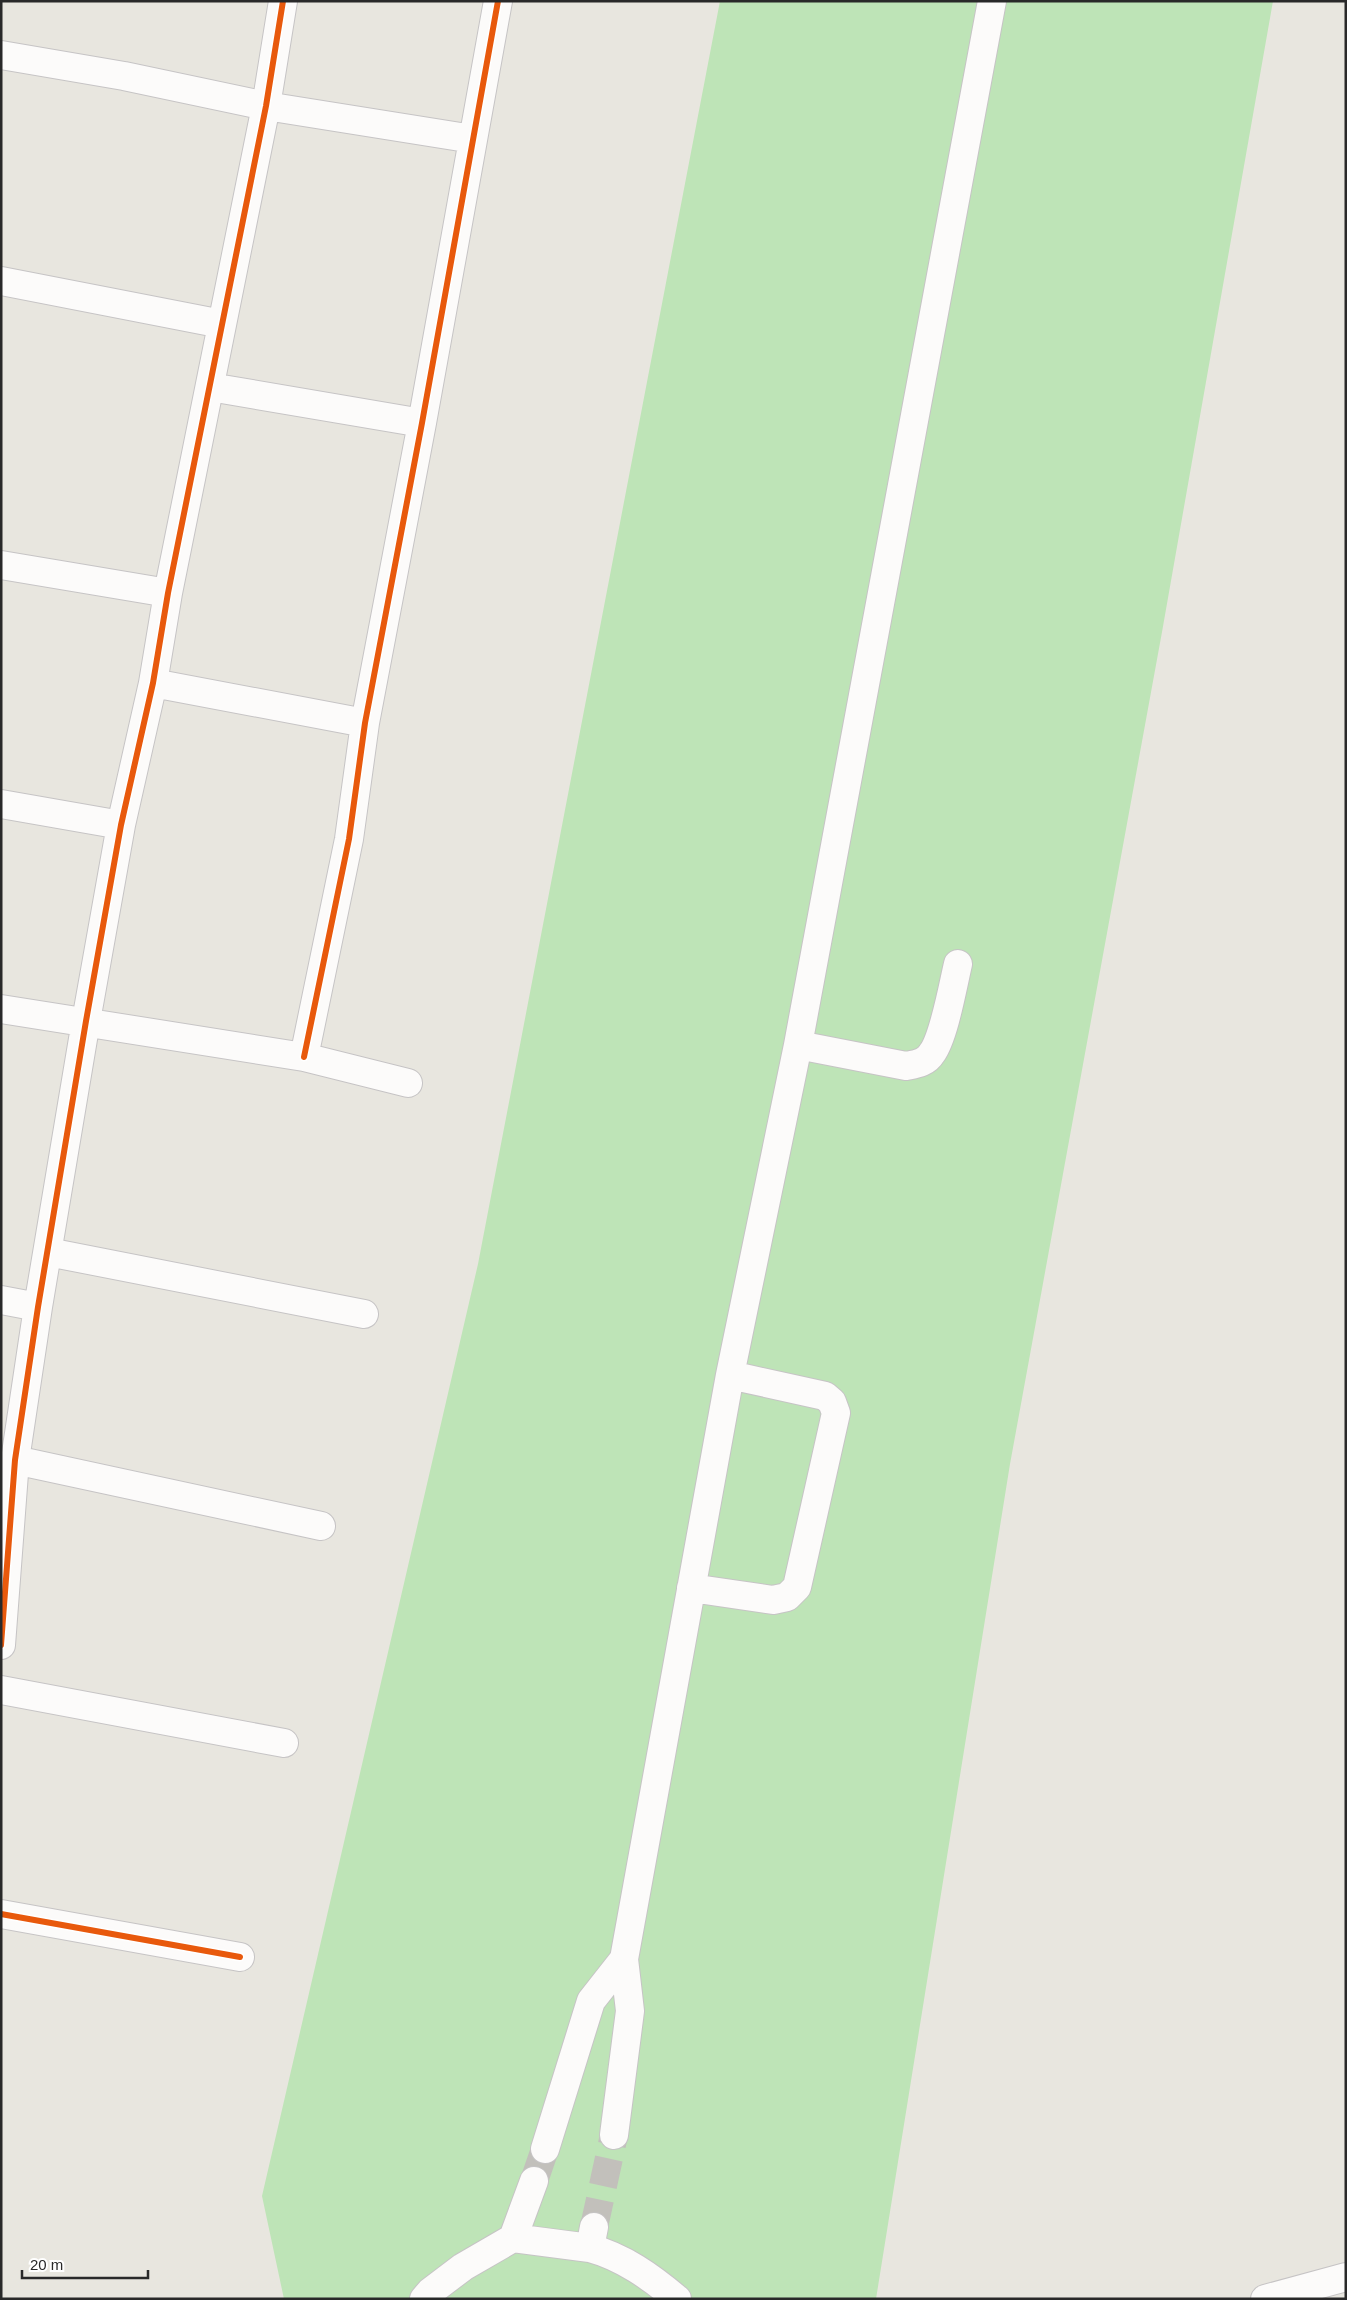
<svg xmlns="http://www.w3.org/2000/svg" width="1347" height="2300" font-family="Helvetica,sans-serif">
	<rect width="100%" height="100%" fill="#e8e6df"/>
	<path fill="#bee4b7" d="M720 1H1273L1162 632 1010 1464 876 2299H284L262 2196 478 1264Z"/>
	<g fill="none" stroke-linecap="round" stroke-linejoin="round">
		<path stroke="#c2c0bb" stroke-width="28" stroke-dasharray="28 14" stroke-linecap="butt" d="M534 2181 545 2149
			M594 2227 614 2135"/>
		<defs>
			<path id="minor" d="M1 55 124 76 266 106 473 139
				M1 281 222 324
				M210 387 422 423
				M1 565 168 593
				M153 683 365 723
				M1 804 121 825
				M1 1009 304 1057 408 1083
				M798 1045 906 1066C916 1064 926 1063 932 1053 944 1037 953 985 958 964
				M304 1057 349 839 365 723 422 423 498 1
				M48 1252 364 1314
				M1 1300 38 1307
				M15 1460 321 1526
				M691 1588 773 1600 787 1597 797 1587 836 1413 832 1402 825 1396 730 1375
				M1 1645 15 1460 38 1307 86 1021 121 825 153 683 168 593 266 106 283 1
				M1 1690 284 1743
				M1 1914 240 1957
				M614 2135 630 2011 624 1959 730 1375 798 1045 992 1
				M545 2149 591 2001 624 1959
				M594 2227 590 2248C623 2257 651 2277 677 2299
				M513 2238 590 2248
				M424 2299 430 2292 463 2267 513 2238 534 2181
				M1265 2299 1346 2277"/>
		</defs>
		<use href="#minor" stroke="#c6c4c5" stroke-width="30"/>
		<use href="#minor" stroke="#fcfbfa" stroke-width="28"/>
		<defs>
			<path id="cycleway" d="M304 1057 349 839 365 723 422 423 498 1
				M1 1645 15 1460 38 1307 86 1021 121 825 153 683 168 593 266 106 283 1
				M1 1914 240 1957"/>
		</defs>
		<use href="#cycleway" stroke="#fff" stroke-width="9"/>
		<use href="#cycleway" stroke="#e8590c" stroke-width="6"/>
	</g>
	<rect width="1347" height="2300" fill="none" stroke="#292929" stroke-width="5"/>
	<path d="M22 2270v8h126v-8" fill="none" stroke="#292929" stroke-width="2.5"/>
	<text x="30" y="2270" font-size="15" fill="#292929" stroke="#ffffff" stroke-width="4" paint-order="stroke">20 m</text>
</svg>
